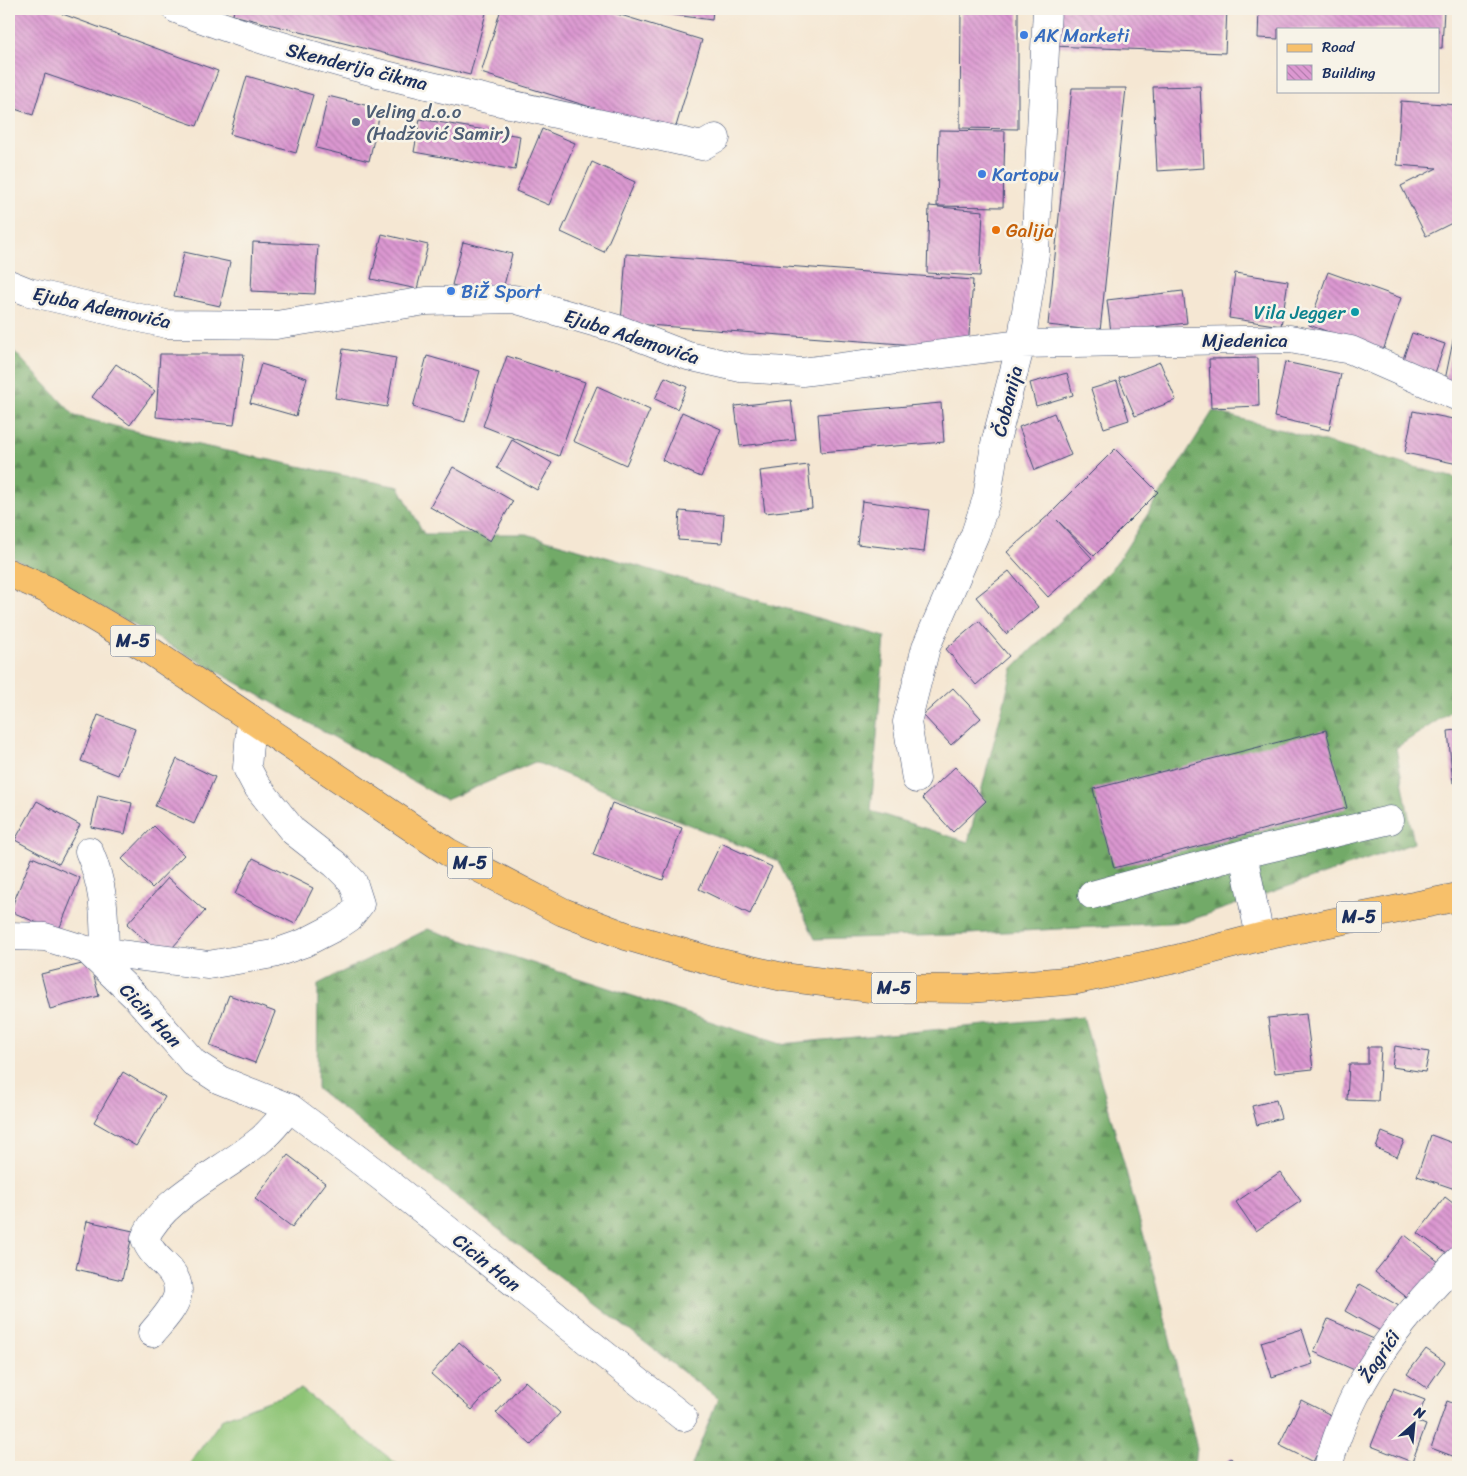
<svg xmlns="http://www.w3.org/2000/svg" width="1467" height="1476" font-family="Sriracha,sans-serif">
	<defs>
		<pattern id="forest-firs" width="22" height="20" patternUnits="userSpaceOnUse" patternTransform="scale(1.25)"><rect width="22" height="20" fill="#72aa67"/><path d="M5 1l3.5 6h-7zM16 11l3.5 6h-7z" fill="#5d8b58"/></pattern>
		<pattern id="building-back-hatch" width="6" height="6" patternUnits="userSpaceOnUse" patternTransform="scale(1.25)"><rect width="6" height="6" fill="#dc98d1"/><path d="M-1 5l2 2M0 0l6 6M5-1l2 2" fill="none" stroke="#b27cad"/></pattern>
	</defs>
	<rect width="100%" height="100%" fill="#f7f3e8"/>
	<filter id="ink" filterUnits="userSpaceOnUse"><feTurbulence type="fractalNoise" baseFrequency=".02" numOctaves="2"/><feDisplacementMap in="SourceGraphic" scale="10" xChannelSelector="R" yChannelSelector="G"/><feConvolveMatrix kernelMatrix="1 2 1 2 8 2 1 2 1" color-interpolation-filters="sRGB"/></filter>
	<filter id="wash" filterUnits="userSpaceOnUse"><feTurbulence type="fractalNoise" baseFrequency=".0096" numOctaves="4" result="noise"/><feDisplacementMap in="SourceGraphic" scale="20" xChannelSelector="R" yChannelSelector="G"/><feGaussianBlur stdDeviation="1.12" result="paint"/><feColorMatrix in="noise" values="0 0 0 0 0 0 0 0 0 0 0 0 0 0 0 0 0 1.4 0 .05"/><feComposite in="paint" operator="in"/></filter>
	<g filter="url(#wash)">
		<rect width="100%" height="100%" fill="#f5e7d3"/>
		<path fill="#8ec476" stroke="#547a6a" d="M301 1389 401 1467H187L223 1418Z"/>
		<path fill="url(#forest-firs)" stroke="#466c62" d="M9 346 75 416 146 434 399 487 424 534H526L885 637 871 811 968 842 1013 668 1116 564 1213 411 1458 479V707L1396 748 1414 843 1185 922 951 935 815 939 778 861 535 762 446 800 9 555Z
			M428 929 780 1044 1083 1016 1145 1240 1197 1448 1195 1467H691L718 1399 317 1089 318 984Z"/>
		<g id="blocks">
			<path fill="url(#building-back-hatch)" d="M9 9H49L218 71 197 126 45 74 33 115 9 107Z
				M234 9H487L470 75 233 15Z
				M501 9H601L702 40 674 133 481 73Z
				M630 9H713L712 20Z
				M961 9H1018V129L960 128Z
				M1053 9H1227L1225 53 1052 46Z
				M1259 9H1444L1442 48H1438V29H1278V39L1258 38Z
				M247 76 313 95 296 153 230 134Z
				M1200 86 1204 168 1157 171 1153 87Z
				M1072 88H1126L1100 331 1048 325Z
				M328 96 381 109 369 161 316 148Z
				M1401 101 1458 105V220L1426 236 1401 186 1437 168 1397 165Z
				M420 119 520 136 515 170 414 152Z
				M542 129 575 143 549 205 516 191Z
				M939 130 1005 131 1003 207 937 206Z
				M592 162 635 182 604 252 561 232Z
				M929 206 983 211 980 276 927 273Z
				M382 234 428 245 417 289 371 279Z
				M253 242 318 245 315 294 251 291Z
				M463 242 512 254 501 297 452 285Z
				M184 252 230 262 220 306 174 296Z
				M626 254 973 280 968 349 621 323Z
				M1328 272 1401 298 1383 351 1309 325Z
				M1235 273 1288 281 1281 326 1229 318Z
				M1183 291 1187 323 1111 332 1107 300Z
				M1412 333 1445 344 1435 373 1402 362Z
				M1454 336H1458V383L1445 380Z
				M343 349 396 358 387 407 335 398Z
				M160 354H244L234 425 156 417Z
				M427 356 480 371 465 422 413 407Z
				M507 356 585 382 559 456 483 426Z
				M1258 358 1259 406 1211 408 1209 359Z
				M1160 362 1176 400 1135 416 1119 378Z
				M1285 362 1341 374 1329 430 1274 417Z
				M116 364 155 391 130 425 92 397Z
				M261 364 307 378 296 416 250 403Z
				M1067 373 1073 395 1036 406 1030 383Z
				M665 377 687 387 677 409 655 399Z
				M1117 381 1129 420 1104 428 1091 389Z
				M597 386 650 410 626 465 573 441Z
				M791 400 796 440 740 446 735 406Z
				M941 403 944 442 821 452 818 414Z
				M1413 411 1458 420V464L1405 453Z
				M682 412 721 429 701 477 662 460Z
				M1054 413 1071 455 1035 470 1019 427Z
				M512 440 552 463 537 490 497 468Z
				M1115 449 1158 492 1094 556 1057 520 1092 558 1048 597 1007 552 1051 513Z
				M808 465 812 508 765 513 760 471Z
				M453 467 513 501 490 541 430 507Z
				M862 501 929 510 924 552 857 544Z
				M680 511 724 515 722 543 678 540Z
				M1009 571 1038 607 1006 634 976 597Z
				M979 621 1009 656 976 685 946 649Z
				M953 688 981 718 951 745 923 715Z
				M98 715 135 729 118 775 81 761Z
				M1326 730 1347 808 1114 868 1093 789Z
				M1458 730V782L1453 783 1448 731Z
				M177 759 215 777 194 824 155 806Z
				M955 767 986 801 953 832 922 798Z
				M98 795 132 803 125 834 91 827Z
				M37 801 80 825 59 864 15 840Z
				M612 803 682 828 663 880 593 855Z
				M154 826 184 855 152 888 122 859Z
				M721 843 772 867 750 914 699 889Z
				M32 857 80 878 58 932 10 911Z
				M253 858 313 888 295 924 235 894Z
				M168 878 205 911 164 957 127 924Z
				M90 962 99 996 50 1009 41 974Z
				M229 995 275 1012 255 1063 210 1046Z
				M1306 1014 1313 1069 1275 1073 1268 1018Z
				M1395 1046 1429 1052 1425 1072 1392 1067Z
				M1368 1047H1381L1378 1101 1347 1100 1349 1064H1368Z
				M123 1072 165 1097 136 1146 94 1122Z
				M1276 1100 1281 1118 1257 1125 1252 1106Z
				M1382 1132 1404 1141 1397 1157 1376 1148Z
				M1431 1135 1458 1145V1179L1455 1189 1417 1176Z
				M288 1155 325 1183 292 1227 255 1199Z
				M1280 1172 1301 1201 1256 1231 1236 1202Z
				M1445 1197 1458 1207V1248L1451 1257 1418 1233Z
				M87 1221 133 1231 122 1280 76 1269Z
				M1405 1235 1440 1263 1410 1300 1375 1272Z
				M1360 1284 1399 1306 1384 1333 1345 1311Z
				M1328 1319 1374 1339 1359 1372 1314 1352Z
				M1302 1329 1313 1364 1272 1377 1261 1342Z
				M459 1342 500 1378 472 1410 431 1374Z
				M1426 1349 1445 1362 1427 1388 1407 1374Z
				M525 1381 560 1413 531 1445 496 1413Z
				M1394 1388 1425 1400 1416 1421 1426 1425 1412 1462 1371 1446Z
				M1301 1400 1335 1417 1313 1462 1279 1445Z
				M1447 1401 1458 1405V1458L1431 1448Z
				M1231 1458 1238 1467H1219Z"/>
		</g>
	</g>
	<g filter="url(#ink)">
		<use href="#blocks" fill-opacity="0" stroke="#3c4b70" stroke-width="1"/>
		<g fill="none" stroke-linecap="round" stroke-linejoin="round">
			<defs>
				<path id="minor" d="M176 9C344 75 526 106 702 146L716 138
					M9 284 29 292 166 324 276 325 426 301 514 299 621 330 688 356 741 368 802 372 1021 344 1290 339 1351 350 1458 397
					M916 779 907 722 926 647 975 534 987 498 995 444 1021 344 1035 253 1047 9
					M89 851C105 889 104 913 105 954
					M1092 895 1243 854
					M9 936 45 937 87 950 137 998 194 1063 220 1080 290 1108 380 1176 683 1417
					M1260 937 1243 854 1390 820
					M87 950 208 965 273 954 304 943 337 926 349 918 360 904 353 882 335 864 293 831 256 785 247 768 251 719
					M152 1333C170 1311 192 1292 166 1266 157 1257 149 1250 145 1238 162 1198 225 1170 258 1142 270 1133 280 1119 290 1108
					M1328 1467C1350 1383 1398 1322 1458 1261"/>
				<path id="major" d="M9 573 48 590 146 648 448 852 563 912 626 936 712 961 783 977 870 988 969 989 1077 980 1176 959 1260 937 1458 897"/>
			</defs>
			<use href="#minor" stroke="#3c4b70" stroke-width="29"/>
			<use href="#major" stroke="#3c4b70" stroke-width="29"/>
			<use href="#minor" stroke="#fff" stroke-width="28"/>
			<use href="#major" stroke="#f7c06b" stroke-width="28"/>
		</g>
	</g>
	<g fill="#3f7fe0" stroke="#f7f3e8" stroke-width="2">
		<circle cx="1024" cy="35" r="5"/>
		<circle cx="982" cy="174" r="5"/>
		<circle cx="451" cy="291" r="5"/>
	</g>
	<circle fill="#5c6f8a" stroke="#f7f3e8" stroke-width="2" cx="356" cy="122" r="5"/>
	<circle fill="#e8710a" stroke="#f7f3e8" stroke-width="2" cx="996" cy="230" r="5"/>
	<circle fill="#0f9aa8" stroke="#f7f3e8" stroke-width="2" cx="1355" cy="312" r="5"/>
	<g text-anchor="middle" stroke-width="5" stroke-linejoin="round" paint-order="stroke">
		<g fill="#f7f3e8" stroke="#5d6a87" stroke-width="1">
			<rect x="110.5" y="625.5" width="45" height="31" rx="4"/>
			<rect x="447.5" y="847.5" width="45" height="31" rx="4"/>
			<rect x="1336.5" y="901.5" width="45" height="31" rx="4"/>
			<rect x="871.5" y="972.5" width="45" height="31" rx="4"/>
		</g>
		<g font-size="18" font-weight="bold" fill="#1b2f5e">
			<text x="133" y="647">M-5</text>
			<text x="470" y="869">M-5</text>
			<text x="1359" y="923">M-5</text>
			<text x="894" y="994">M-5</text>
		</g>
		<g font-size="19" fill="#366cbe" stroke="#f7f3e8" text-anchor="start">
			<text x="1034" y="42">AK Marketi</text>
			<text x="992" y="181">Kartopu</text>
			<text x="461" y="298">BiŽ Sport</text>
		</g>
		<g font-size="19" fill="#1b2f5e" stroke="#f7f3e8">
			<text transform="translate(357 66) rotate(14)" y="7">Skenderija čikma</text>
			<text transform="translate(102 307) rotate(12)" y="7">Ejuba Ademovića</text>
			<text transform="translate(632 336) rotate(18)" y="7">Ejuba Ademovića</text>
			<text x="1245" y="347">Mjedenica</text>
			<text transform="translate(1007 401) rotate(-76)" y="7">Čobanija</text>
			<text transform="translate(151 1015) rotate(47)" y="7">Cicin Han</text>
			<text transform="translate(487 1262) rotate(39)" y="7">Cicin Han</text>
			<text transform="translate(1379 1356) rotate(-56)" y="7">Žagrići</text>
		</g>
		<g font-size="19" fill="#4e5e75" stroke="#f7f3e8" text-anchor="start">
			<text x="366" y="118">Veling d.o.o<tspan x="366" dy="22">(Hadžović Samir)</tspan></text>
		</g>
		<g font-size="19" fill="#c56008" stroke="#f7f3e8" text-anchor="start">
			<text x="1006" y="237">Galija</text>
		</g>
		<g font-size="19" fill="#0d838f" stroke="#f7f3e8" text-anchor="end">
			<text x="1345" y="319">Vila Jegger</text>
		</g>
	</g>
	<rect width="1467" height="1476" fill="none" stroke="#f7f3e8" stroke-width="30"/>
	<rect x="1277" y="28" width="162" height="65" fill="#f7f3e8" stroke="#9fa5b1"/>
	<rect x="1287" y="44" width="25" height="8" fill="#f7c06b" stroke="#9fa5b1"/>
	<text x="1322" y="52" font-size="15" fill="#1b2f5e">Road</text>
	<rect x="1287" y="65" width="25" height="15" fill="url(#building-back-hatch)" stroke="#9fa5b1"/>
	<text x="1322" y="78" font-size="15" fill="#1b2f5e">Building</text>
	<g transform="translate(1414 1424) rotate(27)" stroke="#f7f3e8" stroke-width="4" paint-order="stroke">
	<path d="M0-4L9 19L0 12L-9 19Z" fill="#1b2f5e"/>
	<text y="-8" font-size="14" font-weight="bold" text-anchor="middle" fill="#1b2f5e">N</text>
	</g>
</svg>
